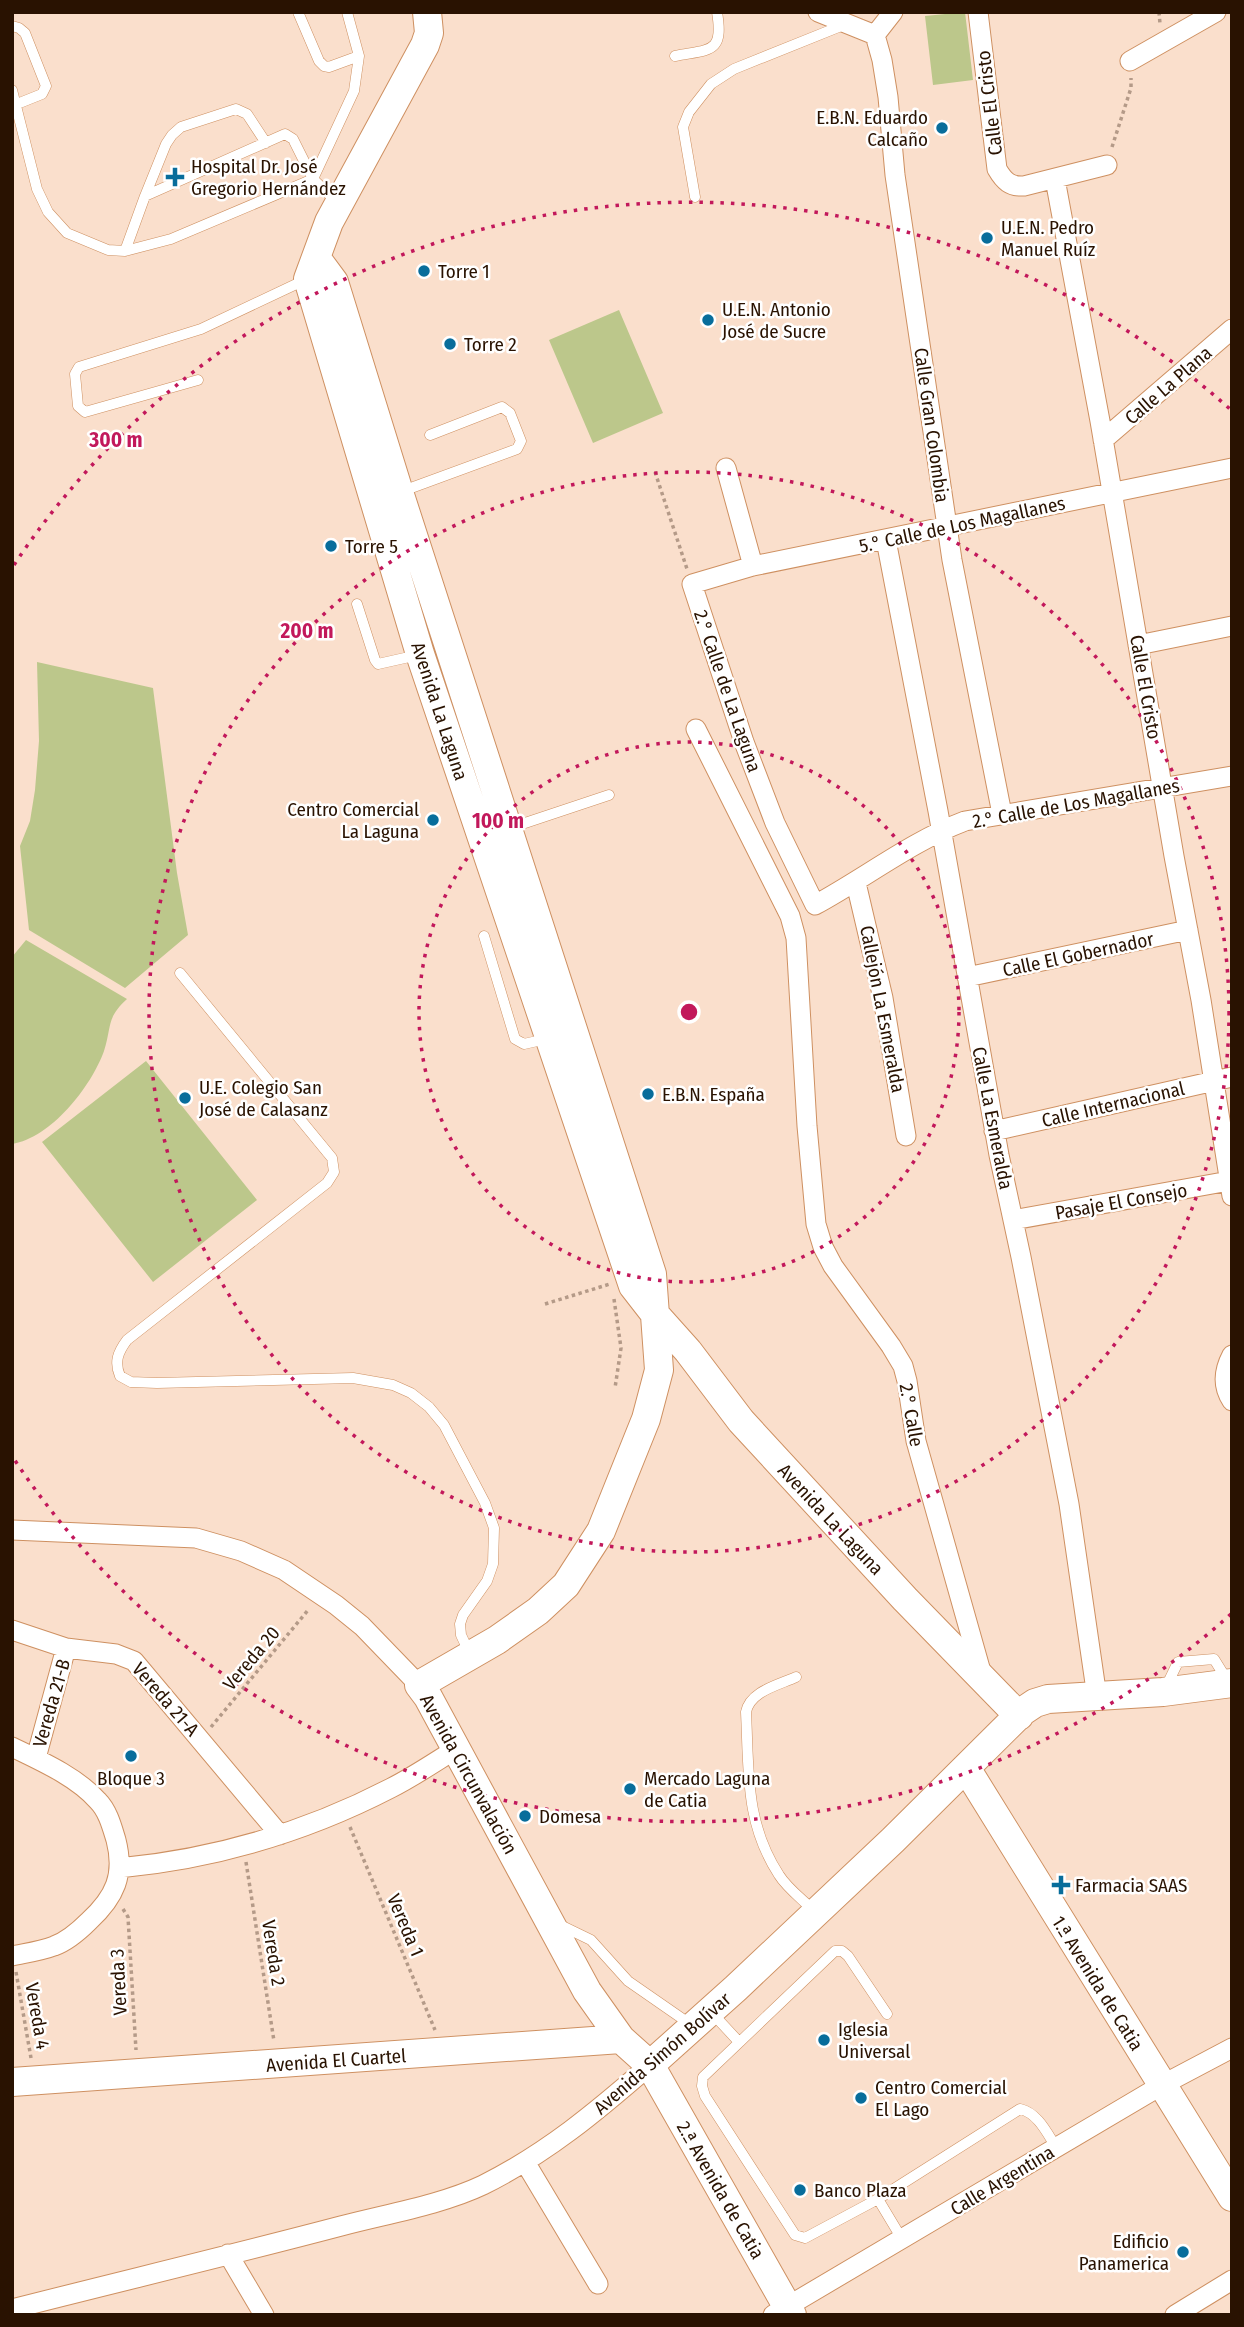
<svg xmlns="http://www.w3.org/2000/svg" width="1244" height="2327" font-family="'Fira Sans Condensed',sans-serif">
	<rect width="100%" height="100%" fill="#fadfcc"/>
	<path fill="#bcc78b" d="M965 12 973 80 933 85 925 16Z
		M619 310 663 413 593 443 549 340Z
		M37 662 153 688 177 873 188 935 125 988 29 930 20 846 30 821 35 790 39 741Z
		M26 940 127 999C106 1018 112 1026 104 1051 91 1087 51 1138 12 1144V957Z
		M146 1061 257 1200 153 1282 42 1142Z"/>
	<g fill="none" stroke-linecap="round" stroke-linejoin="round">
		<defs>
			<path id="lane" d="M298 12 319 61 324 66 329 67 359 56
				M12 26 19 28 25 33 46 86 42 94 17 104
				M675 56C710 49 724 54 717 12
				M12 90 37 189 48 212 67 233 108 250 125 251 171 239 313 179 354 91 359 56 347 12
				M145 196 285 134 293 139 313 179 336 201
				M695 197 683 127 689 112 711 84 734 69 846 24
				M125 251 145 196 166 144 172 135 181 127 236 109 247 114 266 143
				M198 380 85 412 78 406 75 374 79 367 201 329 307 279
				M400 492 517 449 521 441 510 413 502 407 430 435
				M357 604 375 660 378 664 418 655
				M510 828 609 795
				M484 936 515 1039 524 1044 546 1039
				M180 973 332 1158 334 1172 327 1183 127 1340C118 1352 114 1362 120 1376L131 1382 157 1383 353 1378 393 1385 411 1393 429 1407 444 1425 485 1503 494 1528 493 1564 487 1581 463 1615 460 1624 461 1635 469 1652
				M796 1677C779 1685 750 1691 746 1712 749 1772 745 1823 779 1875 787 1888 802 1899 813 1910
				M1165 1689 1178 1662 1214 1659 1227 1680
				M558 1924 591 1940 628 1981 690 2024
				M713 2014 739 2042
				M887 2014 848 1956 842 1951H835L703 2077 702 2086 705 2096 795 2235 805 2238 878 2199 1020 2109C1038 2113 1047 2133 1056 2147
				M878 2199 902 2239"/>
			<path id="street" d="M818 12 875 35
				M978 12 997 169C1004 181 1010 187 1024 186L1107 165
				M875 35 882 60 888 97 895 175 952 560 1002 814
				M875 35 893 12
				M1130 61 1216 12
				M1055 179 1100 421 1174 856 1201 1000 1232 1196
				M1103 440 1232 329
				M726 468 753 566
				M1232 468 753 566 692 584 744 742 775 823 815 905C865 878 912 841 965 821L1232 776
				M886 540 938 811 999 1155 1021 1257 1069 1504 1097 1697
				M1138 645 1232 626
				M696 729 790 916 796 938 807 1126 816 1224 823 1247 833 1266 891 1346 903 1366 907 1381 916 1441 982 1675
				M856 883 883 998 906 1136
				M967 977 1188 930
				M994 1131 1232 1077
				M1013 1220 1229 1181
				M1232 1355C1224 1370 1222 1386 1232 1401
				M12 1530 196 1538 241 1551 284 1570 336 1605 362 1626 419 1685
				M12 1630 66 1648 116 1654 134 1661 280 1835
				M12 1747C41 1761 77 1777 98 1801 108 1811 112 1827 116 1840 125 1875 115 1897 89 1921 79 1931 68 1941 54 1946 41 1951 26 1953 12 1956
				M36 1758 66 1648
				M119 1868C214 1859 306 1832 391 1788 413 1777 435 1762 456 1749
				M525 2162 598 2284
				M228 2254 264 2315
				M12 2309C122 2281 231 2255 341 2226 386 2214 441 2205 483 2185 547 2153 596 2112 650 2065
				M773 2315 1162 2085 1232 2048
				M1175 2315 1232 2280"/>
			<path id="secondary" d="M427 12 429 33 425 45 329 222 308 279 420 654 633 1286 654 1313 688 1351 741 1421 905 1599 1019 1716
				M317 259 334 282 399 492 652 1274 659 1370 646 1419 601 1531 566 1585 538 1611 497 1640 419 1685 428 1697 587 1991 621 2039 650 2065 792 2315
				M966 1768 1232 2197
				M650 2065 736 1988 893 1840 1023 1711 1035 1703 1048 1699 1163 1692 1232 1683
				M12 2082 621 2039"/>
		</defs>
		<use href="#lane" stroke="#ce9061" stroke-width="11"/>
		<use href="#street" stroke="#ce9061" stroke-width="21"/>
		<use href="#secondary" stroke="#ce9061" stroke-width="30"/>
		<path stroke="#b49a88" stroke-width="3.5" stroke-dasharray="3.5 3.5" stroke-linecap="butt" d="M1159 12 1160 24
			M1112 147 1131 88V78
			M655 472 687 569
			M614 1299 621 1348 615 1388
			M545 1304 610 1284
			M211 1727 309 1609
			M350 1827 435 2030
			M246 1862 274 2041
			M123 1909 128 1917 136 2050
			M16 1972 31 2058"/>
		<use href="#lane" stroke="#fff" stroke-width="10"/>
		<use href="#street" stroke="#fff" stroke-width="19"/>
		<use href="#secondary" stroke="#fff" stroke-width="28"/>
	</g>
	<g fill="none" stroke="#c2185b" stroke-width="3.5" stroke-dasharray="3.5 7">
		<circle cx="689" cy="1012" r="270"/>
		<circle cx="689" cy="1012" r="540"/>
		<path d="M1231 1614A810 810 0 0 1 14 1459M14 565A810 810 0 0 1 1231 410"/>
	</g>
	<g fill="#086d9b" stroke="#fff" stroke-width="2.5">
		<circle cx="942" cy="128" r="7"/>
		<path d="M171.5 166.5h7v7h7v7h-7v7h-7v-7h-7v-7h7z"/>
		<circle cx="987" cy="238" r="7"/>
		<circle cx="424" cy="271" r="7"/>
		<circle cx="708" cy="320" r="7"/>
		<circle cx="450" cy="344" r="7"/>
		<circle cx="331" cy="546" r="7"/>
		<circle cx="433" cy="820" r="7"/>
		<circle cx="648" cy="1094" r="7"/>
		<circle cx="185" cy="1098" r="7"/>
		<circle cx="131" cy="1756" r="7"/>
		<circle cx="630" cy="1789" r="7"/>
		<circle cx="525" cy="1816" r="7"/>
		<path d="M1057.5 1874.5h7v7h7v7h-7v7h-7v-7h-7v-7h7z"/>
		<circle cx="824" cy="2040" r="7"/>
		<circle cx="861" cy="2098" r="7"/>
		<circle cx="800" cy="2190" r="7"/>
		<circle cx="1183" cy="2252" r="7"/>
	</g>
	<g text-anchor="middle" stroke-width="5" stroke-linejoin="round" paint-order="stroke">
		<g font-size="19" fill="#291201" stroke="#fff">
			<text transform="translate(989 103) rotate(-97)" y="7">Calle El Cristo</text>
			<text transform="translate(1168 385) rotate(-41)" y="7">Calle La Plana</text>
			<text transform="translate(932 425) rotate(82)" y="7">Calle Gran Colombia</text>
			<text transform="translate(962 524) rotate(-12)" y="7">5.° Calle de Los Magallanes</text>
			<text transform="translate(1146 687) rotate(80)" y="7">Calle El Cristo</text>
			<text transform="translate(728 691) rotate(71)" y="7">2.° Calle de La Laguna</text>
			<text transform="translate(440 711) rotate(72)" y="7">Avenida La Laguna</text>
			<text transform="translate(1076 803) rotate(-10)" y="7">2.° Calle de Los Magallanes</text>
			<text transform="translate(1078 954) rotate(-12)" y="7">Calle El Gobernador</text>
			<text transform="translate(883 1009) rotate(79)" y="7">Callejón La Esmeralda</text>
			<text transform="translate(1113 1104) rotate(-13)" y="7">Calle Internacional</text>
			<text transform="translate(993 1118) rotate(79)" y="7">Calle La Esmeralda</text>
			<text transform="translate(1121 1201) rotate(-10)" y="7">Pasaje El Consejo</text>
			<text transform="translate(912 1415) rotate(80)" y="7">2.° Calle</text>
			<text transform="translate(831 1519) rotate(47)" y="7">Avenida La Laguna</text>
			<text transform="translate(251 1658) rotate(-50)" y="7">Vereda 20</text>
			<text transform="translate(166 1699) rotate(49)" y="7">Vereda 21-A</text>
			<text transform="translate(51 1703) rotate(-74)" y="7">Vereda 21-B</text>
			<text transform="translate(469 1774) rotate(61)" y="7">Avenida Circunvalación</text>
			<text transform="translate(406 1925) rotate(67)" y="7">Vereda 1</text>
			<text transform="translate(274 1953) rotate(81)" y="7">Vereda 2</text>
			<text transform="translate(118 1982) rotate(-93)" y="7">Vereda 3</text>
			<text transform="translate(1098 1983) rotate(58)" y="7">1.ª Avenida de Catia</text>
			<text transform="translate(38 2016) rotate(80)" y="7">Vereda 4</text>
			<text transform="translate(662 2053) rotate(-41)" y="7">Avenida Simón Bolívar</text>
			<text transform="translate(336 2060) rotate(-4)" y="7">Avenida El Cuartel</text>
			<text transform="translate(1002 2180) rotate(-31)" y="7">Calle Argentina</text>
			<text transform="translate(721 2190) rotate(60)" y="7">2.ª Avenida de Catia</text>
		</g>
		<g font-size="19" fill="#291201" stroke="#fff" text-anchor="start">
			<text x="928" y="124" text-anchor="end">E.B.N. Eduardo<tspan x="928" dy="22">Calcaño</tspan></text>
			<text x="191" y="173">Hospital Dr. José<tspan x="191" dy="22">Gregorio Hernández</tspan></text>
			<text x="1001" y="234">U.E.N. Pedro<tspan x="1001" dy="22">Manuel Ruíz</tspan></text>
			<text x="438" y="278">Torre 1</text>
			<text x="722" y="316">U.E.N. Antonio<tspan x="722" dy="22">José de Sucre</tspan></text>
			<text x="464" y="351">Torre 2</text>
			<text x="345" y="553">Torre 5</text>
			<text x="419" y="816" text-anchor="end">Centro Comercial<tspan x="419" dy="22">La Laguna</tspan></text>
			<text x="199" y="1094">U.E. Colegio San<tspan x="199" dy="22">José de Calasanz</tspan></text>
			<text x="662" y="1101">E.B.N. España</text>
			<text x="131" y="1785" text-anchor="middle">Bloque 3</text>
			<text x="644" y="1785">Mercado Laguna<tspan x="644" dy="22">de Catia</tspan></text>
			<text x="539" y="1823">Domesa</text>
			<text x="1075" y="1892">Farmacia SAAS</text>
			<text x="838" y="2036">Iglesia<tspan x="838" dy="22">Universal</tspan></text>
			<text x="875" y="2094">Centro Comercial<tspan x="875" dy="22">El Lago</tspan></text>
			<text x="814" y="2197">Banco Plaza</text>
			<text x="1169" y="2248" text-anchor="end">Edificio<tspan x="1169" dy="22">Panamerica</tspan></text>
		</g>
	</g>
	<circle cx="689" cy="1012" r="10" fill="#c2185b" stroke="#fff" stroke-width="3.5"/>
	<g font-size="21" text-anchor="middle" font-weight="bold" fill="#c2185b" stroke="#fff" stroke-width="5" stroke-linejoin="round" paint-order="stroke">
		<text x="116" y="447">300 m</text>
		<text x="307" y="638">200 m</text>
		<text x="498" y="828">100 m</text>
	</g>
	<rect width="1244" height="2327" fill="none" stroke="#291201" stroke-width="28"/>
</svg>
